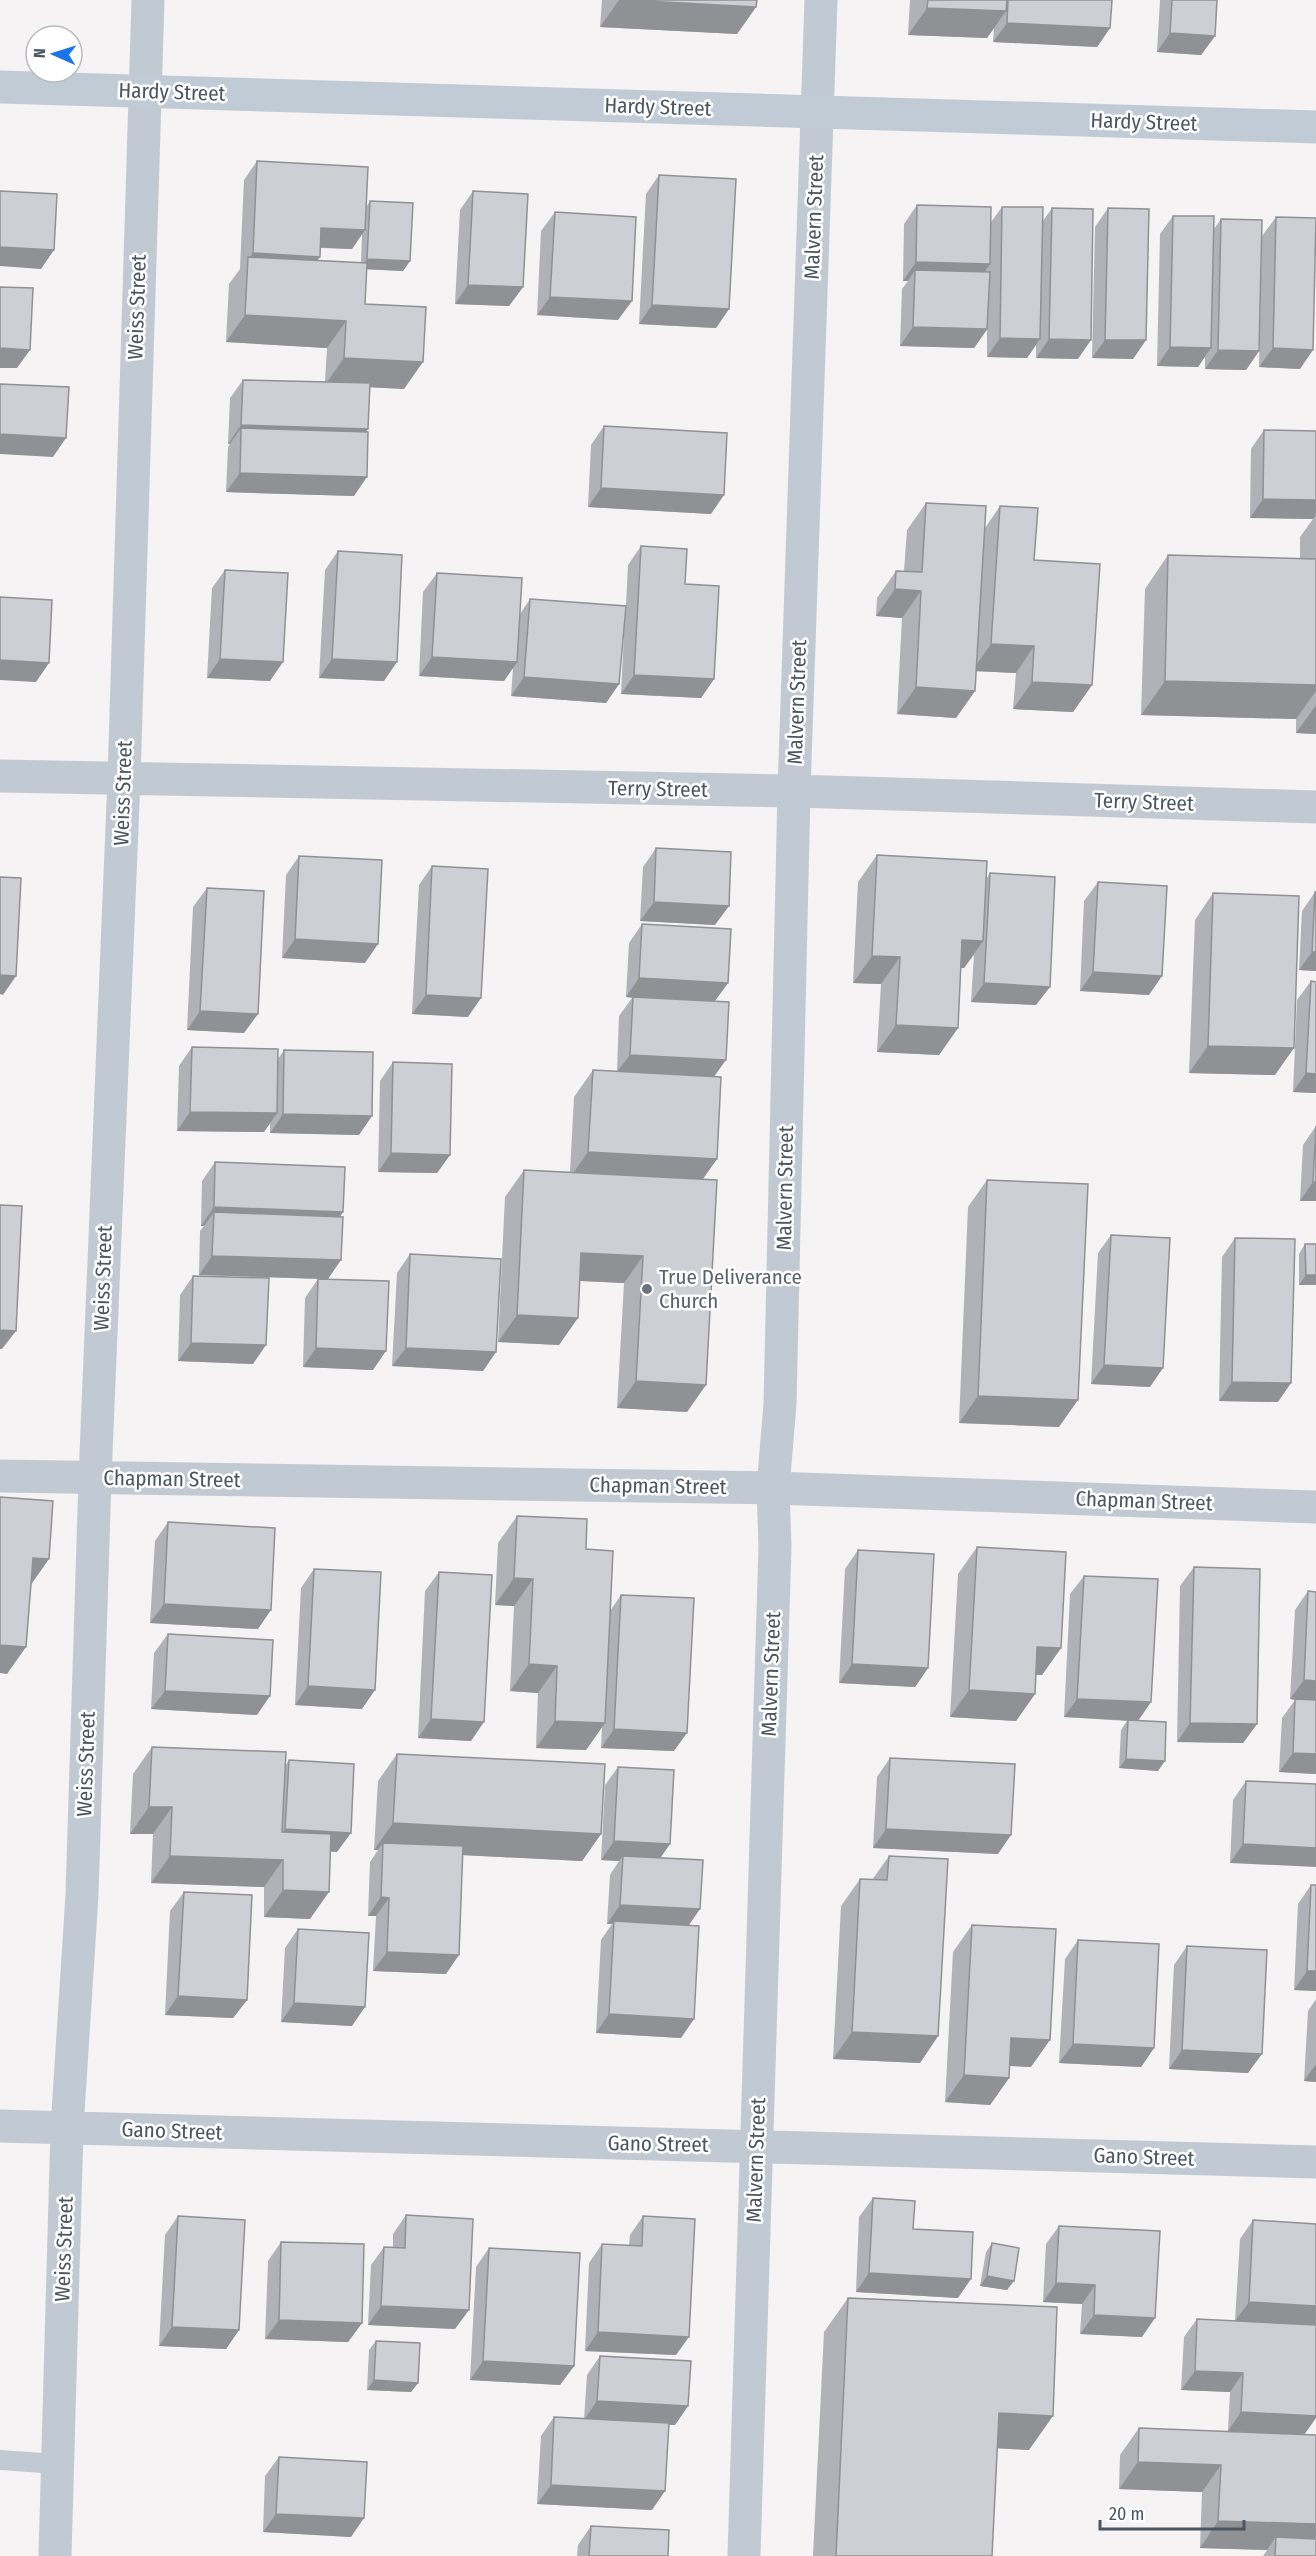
<svg xmlns="http://www.w3.org/2000/svg" width="1316" height="2556" font-family="'Fira Sans Condensed',sans-serif">
	<rect width="100%" height="100%" fill="#f5f3f3"/>
	<g fill="none" stroke-linecap="round" stroke-linejoin="round">
		<path stroke="#c1cad2" stroke-width="20" d="M0 2460 57 2464"/>
		<path stroke="#c1cad2" stroke-width="33" d="M0 776 794 791 1316 807
			M0 1476 773 1488 1316 1507
			M0 2126 1316 2162
			M55 2556 67 2128 82 1895 95 1478 124 779 148 0
			M744 2556 775 1546 773 1488 780 1404 794 791 821 0"/>
		<path stroke="#c1cbd6" stroke-width="33" d="M0 87 1316 127"/>
	</g>
	<path fill="#b0b2b7" fill-rule="evenodd" d="M602 0H757L756 7 737 34 600 27Z
		M910 0H1112L1110 28 1097 47 993 42 994 28 987 38 908 35Z
		M1160 0H1217L1215 36 1201 55 1157 52Z
		M257 161 366 207 370 201 410 261 403 271 367 269 365 304 404 389 370 387 366 432 354 496 226 492 228 447 230 444H228L230 398 243 380 325 382 327 348 226 342 229 284 240 269 244 180ZM362 234 361 263 317 261 320 248 352 249Z
		M659 175 729 309 716 328 639 324 646 194Z
		M473 191 523 287 509 306 455 304 460 210Z
		M917 205 991 222 1002 207 1043 221 1052 208 1078 359 1036 358V345L1027 358 987 357V330L974 348 900 346 902 289 908 281H903L904 224Z
		M1108 208 1146 340 1133 359 1092 358 1095 227Z
		M555 212 618 320 537 315 541 231Z
		M1173 216 1214 229 1221 219 1259 351 1246 370 1205 369V356L1198 367 1157 366 1160 234Z
		M1276 217 1300 369 1259 367 1262 236Z
		M604 426 711 514 588 507 591 445Z
		M1264 430 1316 431V734L1296 733V719L1141 715 1145 589 1168 555 1300 559V537L1313 519 1250 518 1251 449Z
		M926 503 985 528 1000 506 1034 560 1092 685 1073 712 1013 709 1016 673 976 671 975 691 956 718 897 714 902 618 876 616 877 598 896 571H904L907 530Z
		M641 546 685 584 714 679 701 698 621 694 625 614 619 684 606 703 511 696 513 668 504 681 419 676 423 592 437 573 520 614 530 599 626 606 628 565Z
		M338 551 384 681 319 678 325 570Z
		M225 570 270 681 207 678 212 588Z
		M656 848 715 925 640 921 643 867Z
		M877 855 986 879 990 873 1036 1005 971 1002 974 955 964 968H961L958 1028 939 1055 877 1052 881 984 853 983 858 882Z
		M299 856 365 963 282 958 286 875Z
		M432 866 468 1017 412 1014 419 885Z
		M1098 882 1149 995 1080 991 1084 901Z
		M207 888 244 1033 187 1030 193 907Z
		M1315 892 1316 971 1299 970 1302 911Z
		M1213 893 1275 1075 1189 1073 1195 920Z
		M642 924 728 983 715 1001 714 1076 717 1159 702 1179 687 1412 617 1408 624 1283 580 1281 559 1345 498 1342 505 1197 524 1170 570 1172 574 1097 593 1070 617 1071 619 1016 632 998 626 997 629 943Z
		M1311 981 1316 982V1093L1293 1092 1297 1000Z
		M192 1047 278 1059 284 1050 359 1135 270 1133V1123L264 1132 177 1131 179 1066Z
		M393 1062 450 1155 437 1173 378 1172 380 1081Z
		M1316 1126V1201H1300L1303 1145Z
		M215 1162 343 1212 340 1217 328 1279 373 1370 303 1367 305 1298 318 1279 199 1275 200 1231 204 1226H201L202 1181Z
		M987 1180 1059 1427 959 1423 968 1207Z
		M1111 1235 1150 1387 1091 1384 1098 1253Z
		M1235 1238 1278 1402 1219 1401 1222 1257Z
		M1305 1244 1316 1285H1299V1254Z
		M410 1254 496 1352 483 1371 392 1366 397 1273Z
		M193 1276 253 1364 178 1361 180 1295Z
		M517 1516 586 1549 610 1611 621 1595 674 1751 601 1748 602 1727 586 1750 536 1748 538 1693 510 1691 514 1606 495 1605 498 1543Z
		M168 1522 258 1629 150 1623 155 1541Z
		M977 1547 1061 1648 1042 1675H1036L1035 1694 1016 1721 950 1717 958 1574Z
		M858 1550 928 1668 915 1687 839 1683 845 1569Z
		M1194 1567 1257 1724 1243 1743 1177 1742 1180 1586Z
		M314 1569 362 1709 295 1705 301 1588Z
		M439 1572 471 1741 418 1738 425 1591Z
		M1084 1576 1138 1721 1158 1771 1119 1768 1121 1730 1127 1721 1064 1717 1070 1594Z
		M1308 1591 1316 1592V1774L1279 1772 1282 1718 1295 1700 1290 1699 1295 1610Z
		M168 1634 257 1715 151 1709 154 1653Z
		M152 1747 285 1766 289 1760 337 1852 330 1851 310 1919 264 1917V1887L151 1883 153 1834H130L133 1774Z
		M397 1754 601 1834 582 1861 462 1855 446 1974 373 1971 376 1916H368L370 1862 378 1850H374L378 1781Z
		M890 1758 998 1854 873 1848 877 1777Z
		M618 1767 660 1858 689 1925 681 2038 596 2033 601 1940 612 1924H607L610 1875 619 1861 601 1860 605 1785Z
		M1246 1781 1316 1784 1230 1863 1233 1800Z
		M889 1856 938 2036 920 2063 833 2059 841 1906 860 1879 872 1880Z
		M1311 1885 1316 1991 1294 1990 1298 1904Z
		M184 1892 247 2000 233 2018 165 2015 170 1911Z
		M972 1925 1031 2067 1010 2066 1009 2078 990 2105 945 2102 953 1952Z
		M298 1929 352 2026 281 2022 285 1948Z
		M1078 1940 1154 2048 1141 2067 1059 2063 1065 1959Z
		M1187 1946 1248 2073 1169 2069 1174 1965Z
		M1316 1999V2082L1304 2081 1308 2011Z
		M873 2198 913 2229 958 2298 856 2292 859 2217Z
		M406 2215 455 2329 368 2325 371 2265 384 2247H393V2234Z
		M178 2216 239 2330 226 2349 159 2346 165 2235Z
		M643 2216 676 2355 585 2351 589 2263 602 2244 629 2246 630 2235Z
		M1253 2220 1304 2435H1316V2537L1314 2539 1316 2556H1263L1267 2550 1200 2548 1202 2492 1119 2489 1120 2455 1139 2428 1272 2433 1228 2431 1230 2392 1181 2390 1184 2337 1197 2319 1235 2321 1240 2239Z
		M1059 2226 1142 2337 1080 2334 1082 2304 1043 2302 1046 2244Z
		M281 2242 362 2323 348 2342 265 2339 268 2261Z
		M992 2243 1007 2290 980 2286 986 2252Z
		M489 2248 574 2366 560 2385 470 2380 476 2267Z
		M848 2298 1029 2450 997 2448 992 2556H813L824 2332Z
		M376 2341 418 2383 411 2392 367 2390 369 2350Z
		M600 2356 688 2406 675 2425H669L652 2510 537 2504 541 2436 554 2417 584 2419 587 2375Z
		M279 2457 351 2537 263 2532 265 2476Z
		M591 2526 668 2556H577L578 2545Z"/>
	<path fill="#909195" d="M619 0H627L756 7 737 34 600 27Z
		M927 8 1006 11 987 38 908 35Z
		M1007 23 1110 28 1097 47 993 42Z
		M1170 33 1215 36 1201 55 1157 52Z
		M321 228 365 230 352 249 308 247Z
		M0 247 54 250 41 269 0 266Z
		M253 253 320 257 306 275 248 260Z
		M367 259 410 261 403 271 360 269Z
		M916 262 990 264 977 283 915 270 908 281H903Z
		M468 285 523 287 509 306 455 304Z
		M550 297 632 301 618 320 537 315Z
		M652 305 729 309 716 328 639 324Z
		M245 315 346 321 327 348 226 342Z
		M913 327 987 329 974 348 900 346Z
		M1000 338 1040 339 1027 358 987 357Z
		M1049 339 1091 340 1078 359 1036 358Z
		M1105 340H1146L1133 359 1092 358Z
		M1170 347 1211 348 1198 367 1157 366Z
		M0 348 30 350 17 368H0Z
		M1273 348 1313 350 1300 369 1259 367Z
		M1218 350 1259 351 1246 370 1205 369Z
		M344 358 423 362 404 389 325 385Z
		M241 425 368 429 355 448 241 428 230 444H228Z
		M0 434 66 438 53 457 0 454Z
		M240 473 367 477 354 496 226 492Z
		M601 488 724 495 711 514 588 507Z
		M1263 499 1316 500V515L1313 519 1250 518Z
		M895 589 921 591 902 618 876 616Z
		M991 644 1034 646 1016 673 972 671Z
		M432 657 517 662 504 681 419 676Z
		M220 659 283 662 270 681 207 678Z
		M332 659 397 662 384 681 319 678Z
		M0 660 49 663 36 682 0 680Z
		M634 675 714 679 701 698 621 694Z
		M524 677 619 684 606 703 511 696Z
		M1165 681 1316 685V691L1296 719 1141 715Z
		M1032 682 1092 685 1073 712 1013 709Z
		M916 687 975 691 956 718 897 714Z
		M1316 705V734L1296 733Z
		M654 902 729 906 715 925 640 921Z
		M295 939 378 944 365 963 282 958Z
		M962 940 983 941 964 968 943 967Z
		M1312 952H1316V971L1299 970Z
		M872 956 900 957 881 984 853 983Z
		M1093 972 1162 976 1149 995 1080 991Z
		M0 975 16 976 3 995 0 994Z
		M639 978 728 983 714 1002 626 997Z
		M984 983 1050 987 1036 1005 971 1002Z
		M426 995 481 998 468 1017 412 1014Z
		M200 1011 258 1014 244 1033 187 1030Z
		M896 1025 958 1028 939 1055 877 1052Z
		M1208 1046 1294 1048 1275 1075 1189 1073Z
		M630 1055 726 1060 713 1078 616 1073Z
		M1306 1073 1316 1074V1093L1293 1092Z
		M190 1112 277 1113 264 1132 177 1131Z
		M283 1114 372 1116 359 1135 270 1133Z
		M588 1152 717 1159 698 1186 569 1179Z
		M391 1153 450 1155 437 1173 378 1172Z
		M1313 1182H1316V1201H1300Z
		M214 1207 343 1212 330 1231 214 1212 204 1226H201Z
		M581 1253 643 1256 624 1283 562 1280Z
		M212 1256 341 1260 328 1279 199 1275Z
		M1306 1275H1316V1285H1299Z
		M517 1315 578 1318 559 1345 498 1342Z
		M0 1330 16 1331 2 1349H0Z
		M191 1343 266 1345 253 1364 178 1361Z
		M316 1348 386 1351 373 1370 303 1367Z
		M406 1348 496 1352 483 1371 392 1366Z
		M1104 1365 1163 1368 1150 1387 1091 1384Z
		M636 1381 706 1385 687 1412 617 1408Z
		M1232 1382 1291 1383 1278 1402 1219 1401Z
		M978 1396 1078 1400 1059 1427 959 1423Z
		M33 1558 49 1559 30 1586Z
		M514 1578 533 1579 514 1606 495 1605Z
		M164 1604 271 1610 258 1629 150 1623Z
		M0 1645 26 1647 7 1674 0 1673Z
		M1037 1647 1061 1648 1042 1675 1018 1674Z
		M529 1664 557 1666 538 1693 510 1691Z
		M852 1664 928 1668 915 1687 839 1683Z
		M1304 1680 1316 1681V1701L1290 1699Z
		M308 1686 375 1690 362 1709 295 1705Z
		M969 1690 1035 1694 1016 1721 950 1717Z
		M165 1691 270 1696 257 1715 151 1709Z
		M1077 1699 1151 1702 1138 1721 1064 1717Z
		M431 1719 484 1722 471 1741 418 1738Z
		M555 1721 605 1723 586 1750 536 1748Z
		M1190 1723 1257 1724 1243 1743 1177 1742Z
		M614 1729 687 1733 674 1751 601 1748Z
		M1293 1753 1316 1754V1774L1279 1772Z
		M1126 1759 1165 1761 1158 1771 1119 1768Z
		M149 1807H172L153 1834H130Z
		M393 1823 601 1834 582 1861 383 1851V1843L378 1850H374Z
		M285 1829 351 1833 337 1852 272 1848Z
		M886 1829 1011 1835 998 1854 873 1848Z
		M614 1841 670 1844 657 1863 623 1856 619 1861 601 1860Z
		M1243 1844 1316 1848V1867L1230 1863Z
		M170 1856 283 1860 264 1887 151 1883Z
		M283 1890 329 1892 310 1919 264 1917Z
		M381 1897 389 1898 376 1916H368Z
		M620 1905 700 1909 687 1928 614 1921 612 1924H607Z
		M387 1952 459 1955 446 1974 373 1971Z
		M1307 1971H1316V1991L1294 1990Z
		M178 1996 247 2000 233 2018 165 2015Z
		M294 2003 365 2007 352 2026 281 2022Z
		M609 2014 694 2019 681 2038 596 2033Z
		M852 2032 938 2036 920 2063 833 2059Z
		M1011 2038 1050 2040 1031 2067 992 2065Z
		M1073 2044 1154 2048 1141 2067 1059 2063Z
		M1182 2050 1262 2054 1248 2073 1169 2069Z
		M1316 2064V2082L1304 2081Z
		M964 2075 1009 2078 990 2105 945 2102Z
		M869 2273 971 2279 958 2298 856 2292Z
		M987 2276 1014 2281 1007 2290 980 2286Z
		M1056 2283 1095 2285 1082 2304 1043 2302Z
		M1249 2302 1316 2306V2325L1235 2321Z
		M381 2306 469 2310 455 2329 368 2325Z
		M1094 2315 1155 2318 1142 2337 1080 2334Z
		M279 2320 362 2323 348 2342 265 2339Z
		M172 2327 239 2330 226 2349 159 2346Z
		M598 2332 689 2337 676 2355 585 2351Z
		M483 2361 574 2366 560 2385 470 2380Z
		M1195 2371 1243 2373 1230 2392 1181 2390Z
		M374 2380 418 2383 411 2392 367 2390Z
		M597 2401 688 2406 675 2425 584 2420Z
		M1241 2412 1316 2416V2418L1304 2435 1228 2431Z
		M999 2413 1053 2416 1029 2450 975 2447Z
		M1138 2462 1221 2465 1202 2492 1119 2489Z
		M551 2485 665 2491 652 2510 537 2504Z
		M276 2514 364 2518 351 2537 263 2532Z
		M1218 2521 1316 2524V2537L1306 2552 1276 2537 1267 2550 1200 2548Z"/>
	<path fill="#cdcfd5" stroke="#909195" stroke-width="1.5" d="M627 0H757L756 7Z
		M928 0H1007L1006 11 927 8Z
		M1008 0H1112L1110 28 1007 23Z
		M1172 0H1217L1215 36 1170 33Z
		M257 161 368 167 365 230 321 228 320 257 253 253Z
		M659 175 736 179 729 309 652 305Z
		M0 191 57 194 54 250 0 247Z
		M473 191 528 194 523 287 468 285Z
		M370 201 413 203 410 261 367 259Z
		M917 205 991 207 990 264 916 262Z
		M1002 207H1043L1040 339 1000 338Z
		M1052 208 1093 209 1091 340 1049 339Z
		M1108 208 1149 209 1146 340H1105Z
		M555 212 636 217 632 301 550 297Z
		M1173 216H1214L1211 348 1170 347Z
		M1276 217 1316 218 1313 350 1273 348Z
		M1221 219 1262 220 1259 351 1218 350Z
		M248 257 367 263 365 304 426 307 423 362 344 358 346 321 245 315Z
		M915 270 990 272 987 329 913 327Z
		M0 287 33 288 30 350 0 348Z
		M243 380 370 383 368 429 241 425Z
		M0 384 69 387 66 438 0 434Z
		M604 426 727 433 724 495 601 488Z
		M241 428 368 432 367 477 240 473Z
		M1264 430 1316 431V500L1263 499Z
		M926 503 986 506 975 691 916 687 921 591 895 589 896 571 922 572Z
		M1000 506 1038 508 1034 560 1100 564 1092 685 1032 682 1034 646 991 644Z
		M641 546 687 549 685 584 719 586 714 679 634 675Z
		M338 551 402 555 397 662 332 659Z
		M1168 555 1316 559V685L1165 681Z
		M225 570 288 573 283 662 220 659Z
		M437 573 522 578 517 662 432 657Z
		M0 597 52 600 49 663 0 660Z
		M530 599 626 606 619 684 524 677Z
		M656 848 731 852 729 906 654 902Z
		M877 855 987 861 983 941 962 940 958 1028 896 1025 900 957 872 956Z
		M299 856 382 860 378 944 295 939Z
		M432 866 488 869 481 998 426 995Z
		M990 873 1055 877 1050 987 984 983Z
		M0 877 21 878 16 976 0 975Z
		M1098 882 1167 886 1162 976 1093 972Z
		M207 888 264 891 258 1014 200 1011Z
		M1315 892H1316V952H1312Z
		M1213 893 1299 896 1294 1048 1208 1046Z
		M642 924 731 929 728 983 639 978Z
		M1311 981 1316 982V1074L1306 1073Z
		M633 997 729 1002 726 1060 630 1055Z
		M192 1047 278 1049 277 1113 190 1112Z
		M284 1050 373 1052 372 1116 283 1114Z
		M393 1062 452 1064 450 1155 391 1153Z
		M593 1070 721 1077 717 1159 588 1152Z
		M1316 1126V1182H1313Z
		M215 1162 345 1167 343 1212 214 1207Z
		M524 1170 717 1180 706 1385 636 1381 643 1256 581 1253 578 1318 517 1315Z
		M987 1180 1088 1184 1078 1400 978 1396Z
		M0 1205 22 1206 16 1331 0 1330Z
		M214 1212 343 1217 341 1260 212 1256Z
		M1111 1235 1170 1238 1163 1368 1104 1365Z
		M1235 1238 1295 1239 1291 1383 1232 1382Z
		M1305 1244H1316V1275H1306Z
		M410 1254 501 1259 496 1352 406 1348Z
		M193 1276 269 1278 266 1345 191 1343Z
		M318 1279 389 1281 386 1351 316 1348Z
		M0 1497 53 1501 49 1559 33 1558 26 1647 0 1645Z
		M517 1516 587 1519 586 1549 613 1551 605 1723 555 1721 557 1666 529 1664 533 1579 514 1578Z
		M168 1522 275 1528 271 1610 164 1604Z
		M977 1547 1066 1552 1061 1648 1037 1647 1035 1694 969 1690Z
		M858 1550 934 1554 928 1668 852 1664Z
		M1194 1567 1260 1569 1257 1724 1190 1723Z
		M314 1569 381 1572 375 1690 308 1686Z
		M439 1572 492 1575 484 1722 431 1719Z
		M1084 1576 1158 1579 1151 1702 1077 1699Z
		M1308 1591 1316 1592V1681L1304 1680Z
		M621 1595 694 1598 687 1733 614 1729Z
		M168 1634 273 1640 270 1696 165 1691Z
		M1295 1699 1316 1700V1754L1293 1753Z
		M1128 1720 1166 1722 1165 1761 1126 1759Z
		M152 1747 286 1752 282 1832 331 1834 329 1892 283 1890V1860L170 1856 172 1807H149Z
		M397 1754 605 1764 601 1834 393 1823Z
		M890 1758 1015 1764 1011 1835 886 1829Z
		M289 1760 354 1764 351 1833 285 1829Z
		M618 1767 674 1770 670 1844 614 1841Z
		M1246 1781 1316 1784V1848L1243 1844Z
		M383 1843 463 1846 459 1955 387 1952 389 1898 381 1897Z
		M623 1856 703 1860 700 1909 620 1905Z
		M889 1856 948 1859 938 2036 852 2032 860 1879 887 1880Z
		M1311 1885H1316V1971H1307Z
		M184 1892 252 1895 247 2000 178 1996Z
		M614 1921 699 1926 694 2019 609 2014Z
		M972 1925 1056 1929 1050 2040 1011 2038 1009 2078 964 2075Z
		M298 1929 369 1933 365 2007 294 2003Z
		M1078 1940 1159 1944 1154 2048 1073 2044Z
		M1187 1946 1267 1950 1262 2054 1182 2050Z
		M873 2198 915 2201 913 2229 973 2232 971 2279 869 2273Z
		M406 2215 473 2219 469 2310 381 2306 384 2247 405 2248Z
		M178 2216 245 2220 239 2330 172 2327Z
		M643 2216 695 2219 689 2337 598 2332 602 2244 642 2246Z
		M1253 2220 1316 2224V2306L1249 2302Z
		M1059 2226 1160 2231 1155 2318 1094 2315 1095 2285 1056 2283Z
		M281 2242 364 2244 362 2323 279 2320Z
		M992 2243 1019 2248 1014 2281 987 2276Z
		M489 2248 580 2253 574 2366 483 2361Z
		M848 2298 1057 2307 1053 2416 999 2413 992 2556H836Z
		M1197 2319 1316 2325V2416L1241 2412 1243 2373 1195 2371Z
		M376 2341 420 2343 418 2383 374 2380Z
		M600 2356 691 2361 688 2406 597 2401Z
		M554 2417 669 2423 665 2491 551 2485Z
		M1139 2428 1316 2435V2524L1218 2521 1221 2465 1138 2462Z
		M279 2457 367 2462 364 2518 276 2514Z
		M591 2526 669 2530 668 2556H589Z
		M1276 2537 1316 2539V2556H1275Z"/>
	<circle fill="#6b7280" stroke="#fff" stroke-width="2" cx="647" cy="1289" r="6"/>
	<g text-anchor="middle" stroke-width="5" stroke-linejoin="round" paint-order="stroke">
		<g font-size="21" fill="#4a5661" stroke="#fff">
			<text transform="translate(172 92) rotate(2)" y="7">Hardy Street</text>
			<text transform="translate(658 107) rotate(2)" y="7">Hardy Street</text>
			<text transform="translate(1144 122) rotate(2)" y="7">Hardy Street</text>
			<text transform="translate(814 217) rotate(-88)" y="7">Malvern Street</text>
			<text transform="translate(137 307) rotate(-88)" y="7">Weiss Street</text>
			<text transform="translate(797 702) rotate(-88)" y="7">Malvern Street</text>
			<text transform="translate(658 789) rotate(1)" y="7">Terry Street</text>
			<text transform="translate(123 793) rotate(-88)" y="7">Weiss Street</text>
			<text transform="translate(1144 802) rotate(2)" y="7">Terry Street</text>
			<text transform="translate(785 1188) rotate(-89)" y="7">Malvern Street</text>
			<text transform="translate(103 1278) rotate(-88)" y="7">Weiss Street</text>
			<text transform="translate(172 1479) rotate(1)" y="7">Chapman Street</text>
			<text transform="translate(658 1486) rotate(1)" y="7">Chapman Street</text>
			<text transform="translate(1144 1501) rotate(2)" y="7">Chapman Street</text>
			<text transform="translate(771 1674) rotate(-88)" y="7">Malvern Street</text>
			<text transform="translate(86 1764) rotate(-88)" y="7">Weiss Street</text>
			<text transform="translate(172 2131) rotate(2)" y="7">Gano Street</text>
			<text transform="translate(658 2144) rotate(1)" y="7">Gano Street</text>
			<text transform="translate(1144 2157) rotate(2)" y="7">Gano Street</text>
			<text transform="translate(756 2160) rotate(-88)" y="7">Malvern Street</text>
			<text transform="translate(64 2249) rotate(-88)" y="7">Weiss Street</text>
		</g>
		<g font-size="21" fill="#5b616d" stroke="#fff" text-anchor="start">
			<text x="659" y="1284">True Deliverance<tspan x="659" dy="24">Church</tspan></text>
		</g>
	</g>
	<g transform="translate(54 54) rotate(273)"><circle r="28" fill="#ffffff" stroke="#b7bbc0" stroke-width="1.5"/>
	<path d="M0-4.5L10 22L0 15L-10 22Z" fill="#1a73e8"/>
	<text y="-9" font-size="16" font-weight="bold" text-anchor="middle" fill="#4a5661">N</text>
	</g>
	<path d="M1100 2520v9h144v-9" fill="none" stroke="#4a5661" stroke-width="3"/>
	<text x="1109" y="2520" font-size="18" fill="#4a5661" stroke="#ffffff" stroke-width="4.5" paint-order="stroke">20 m</text>
</svg>
